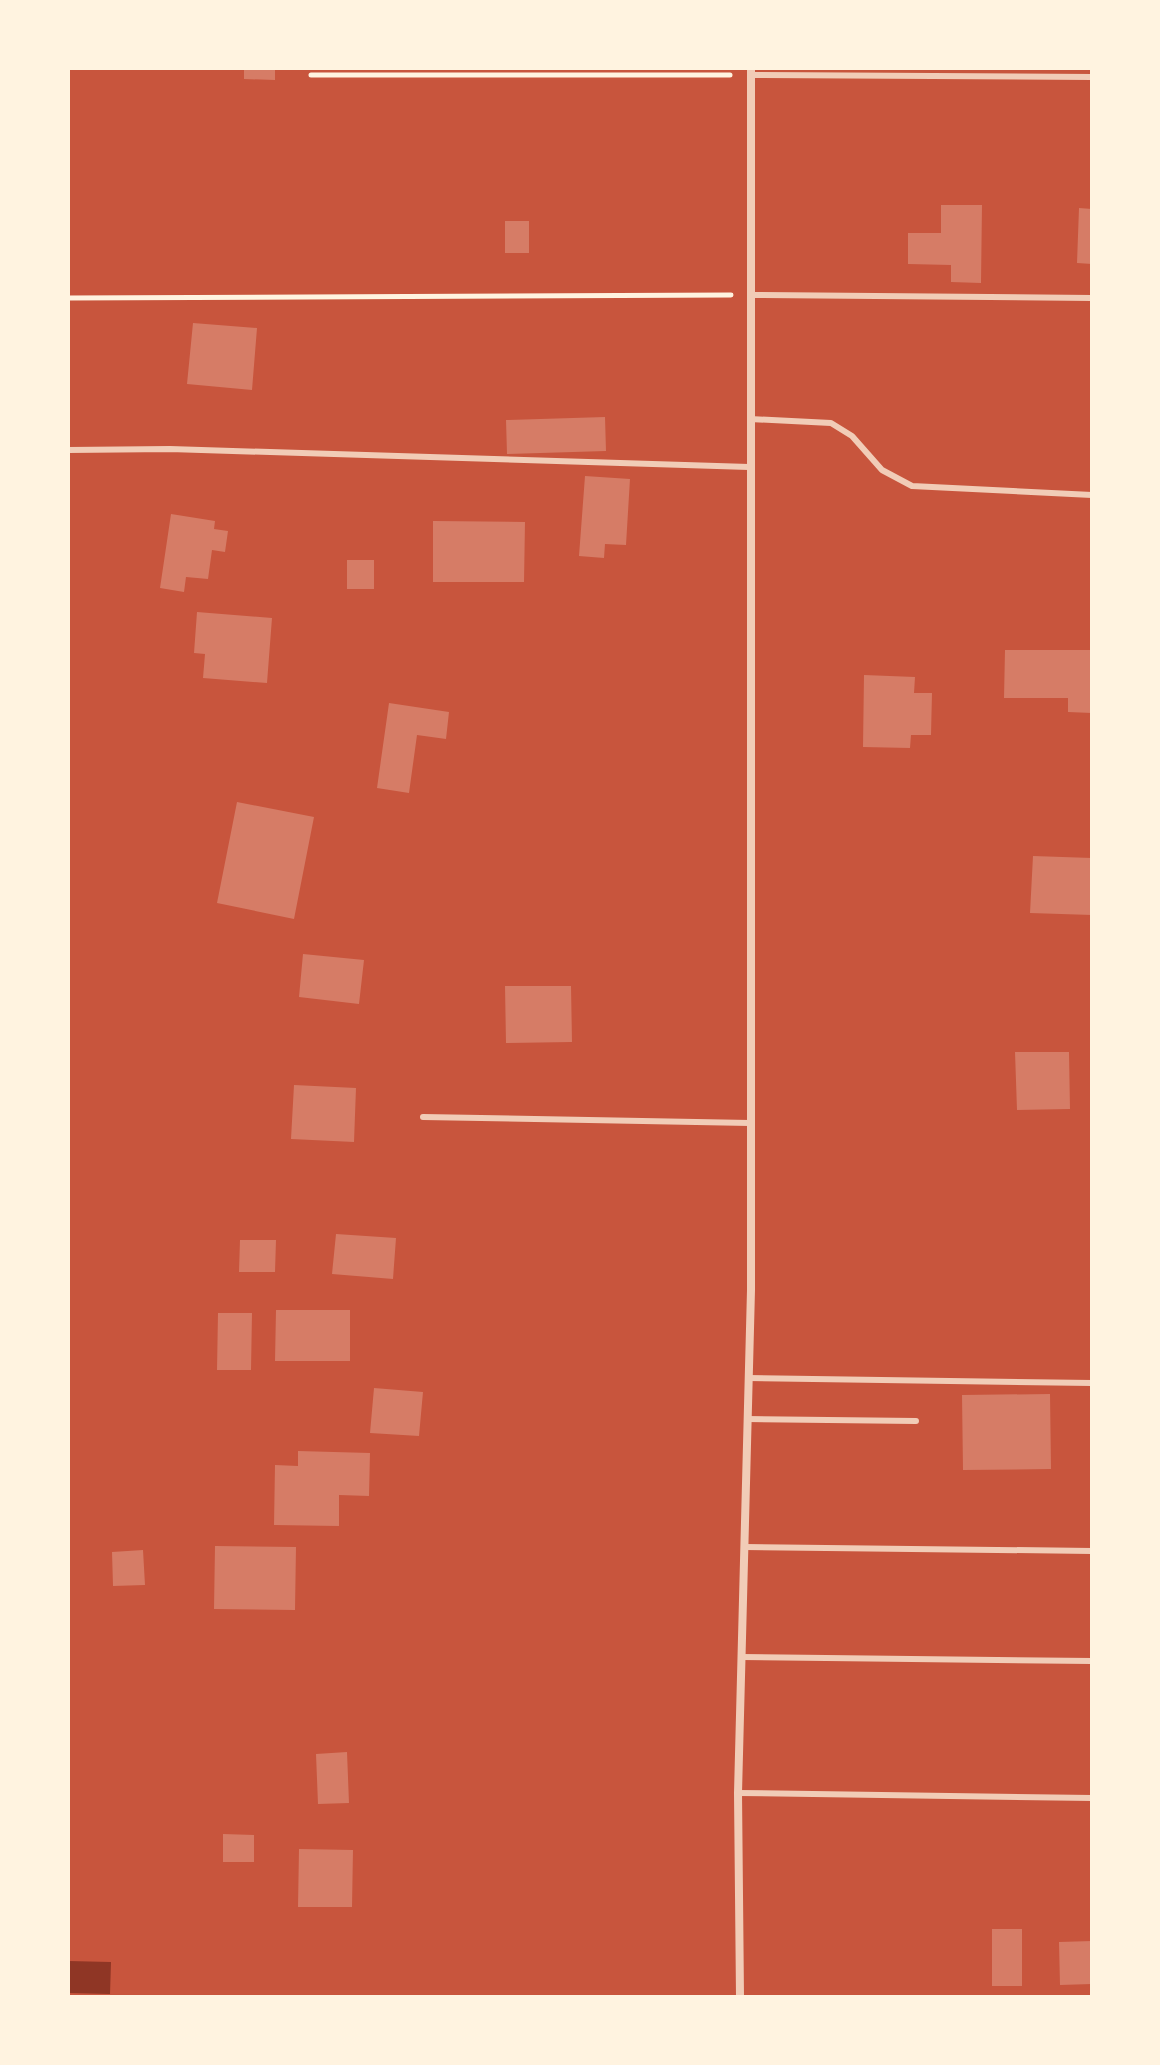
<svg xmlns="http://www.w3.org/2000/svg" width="1160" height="2065" font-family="Raleway,sans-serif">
	<rect width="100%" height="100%" fill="#c8553d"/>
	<path fill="#8f3625" d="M68 1961 111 1962 110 1994 68 1993Z"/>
	<path fill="#d67c66" d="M244 68H275V80L244 79Z
		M941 205H982L981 283 951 282V265L908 264V233H941Z
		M1079 208 1092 209V264L1077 263Z
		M505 221H529V253H505Z
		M193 323 257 328 252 390 187 384Z
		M605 417 606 451 507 454 506 420Z
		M585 476 630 479 626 545 605 544 604 558 579 556Z
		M171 514 215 521 214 529 228 531 225 552 212 550 208 579 186 577 184 592 160 588Z
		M433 521 525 522 524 582H433Z
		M347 560H374V589H347Z
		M197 612 272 618 267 683 203 678 205 654 194 653Z
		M1005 650H1092V713L1068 712V698H1004Z
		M864 675 915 677 914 693H932L931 735H911L910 748 863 747Z
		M389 703 449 712 446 739 417 735 409 793 377 788Z
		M237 802 314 817 294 919 217 903Z
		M1033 856 1092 858V915L1030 913Z
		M303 954 364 960 359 1004 299 997Z
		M505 986H571L572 1042 506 1043Z
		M1015 1052H1069L1070 1109 1017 1110Z
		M294 1085 356 1088 354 1142 291 1139Z
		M336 1234 396 1238 393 1279 332 1274Z
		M240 1240H276L275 1272H239Z
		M276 1310H350V1361H275Z
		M218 1313H252L251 1370H217Z
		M374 1388 423 1392 419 1436 370 1433Z
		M1050 1394 1051 1469 963 1470 962 1395Z
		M298 1451 370 1453 369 1496 339 1495V1526L274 1525 275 1465 298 1466Z
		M215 1546 296 1547 295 1610 214 1609Z
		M143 1550 145 1585 113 1586 112 1552Z
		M347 1752 349 1803 318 1804 316 1754Z
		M223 1834 254 1835V1862H223Z
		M299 1849 353 1850 352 1907H298Z
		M992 1929H1022V1986H992Z
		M1092 1941V1984L1060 1985 1059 1942Z"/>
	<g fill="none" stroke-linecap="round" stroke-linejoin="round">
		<path stroke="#fff3e0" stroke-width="5" d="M311 75H730
			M68 298 731 295"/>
		<path stroke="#f1ccb7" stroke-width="6" d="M751 75 1092 77
			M750 295 1092 298
			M750 419 831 423 852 436 882 470 912 486 1092 495
			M68 450 170 449 749 467
			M423 1117 750 1123
			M748 1378 1092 1383
			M747 1419 916 1421
			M745 1547 1092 1551
			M742 1657 1092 1661
			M738 1793 1092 1798"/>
		<path stroke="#f1ccb7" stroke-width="8" d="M740 1997 738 1793 751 1290V68"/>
	</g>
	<rect width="1160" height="2065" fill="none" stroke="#fff3e0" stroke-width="140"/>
</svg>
